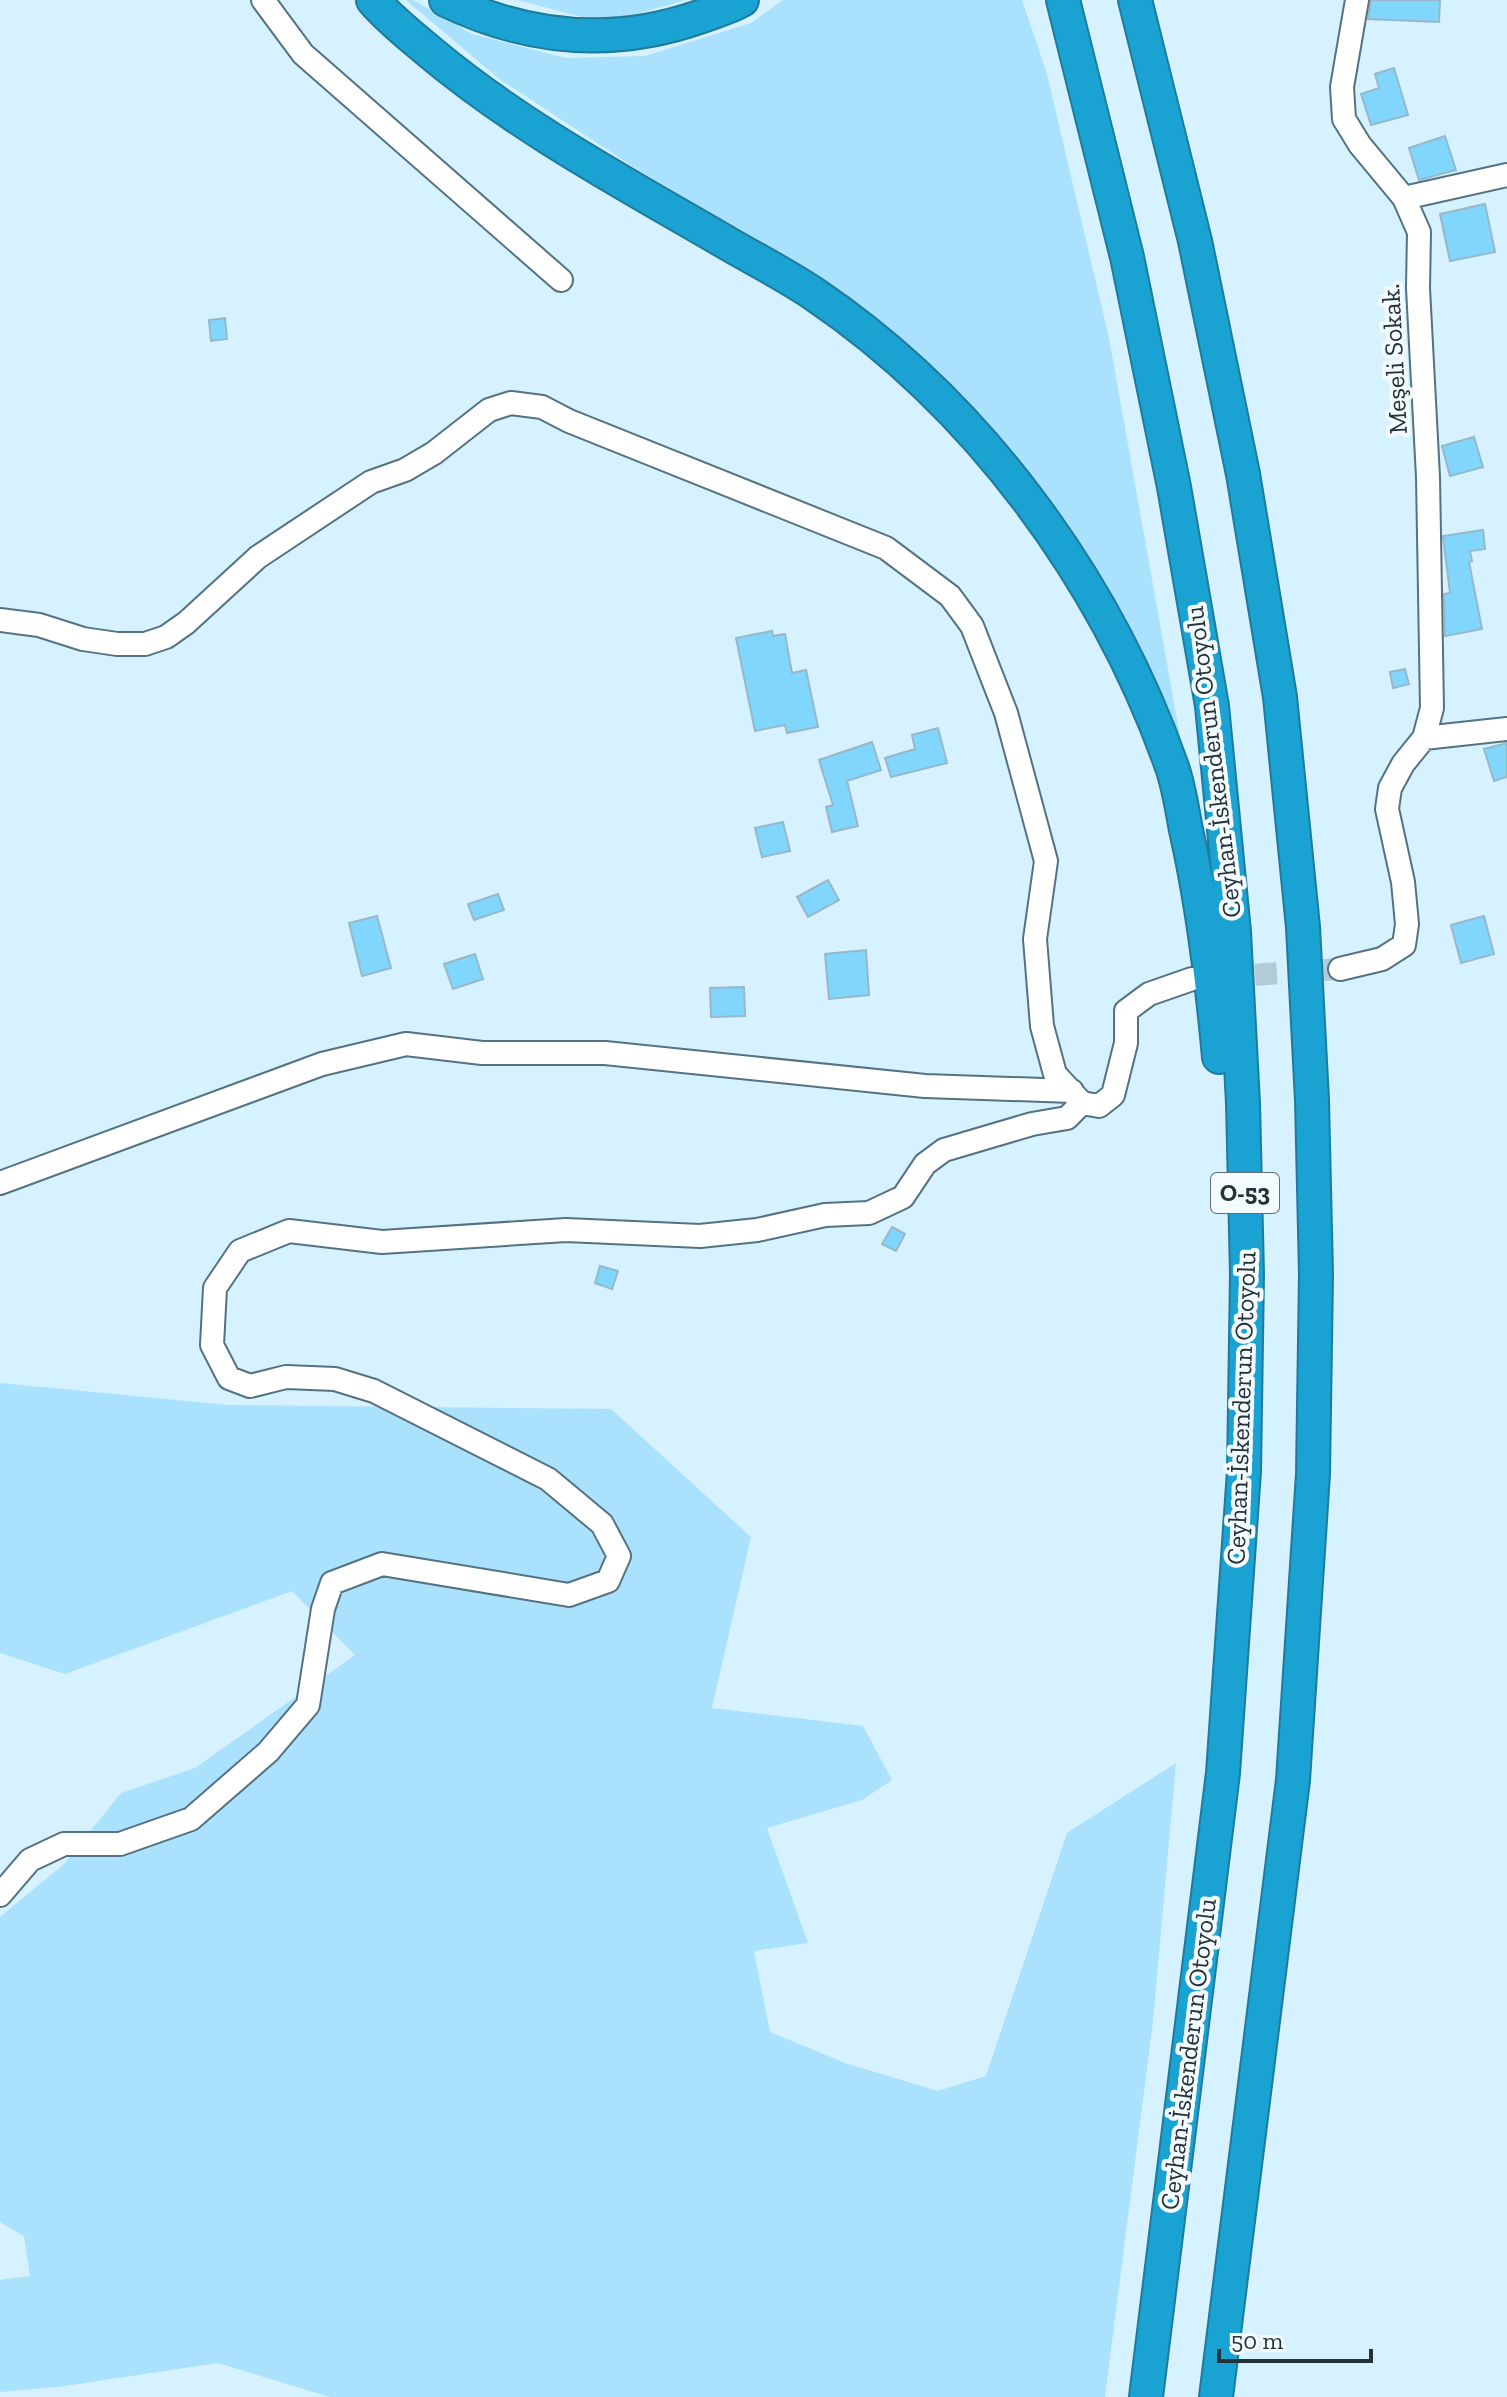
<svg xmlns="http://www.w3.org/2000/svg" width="1507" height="2397" font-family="'Zilla Slab',serif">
	<rect width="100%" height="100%" fill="#d6f1ff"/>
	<path fill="#aae1fc" d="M406 0H413L472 34 566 58 645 56 751 23 783 0H1022L1047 74 1109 338 1182 748 1115 607 1027 473 986 421 787 258 635 168 498 78Z
		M518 0H686L604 23Z
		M0 1383 228 1405 611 1409 751 1537 712 1708 863 1726 892 1780 862 1800 767 1828 808 1943 754 1951 770 2032 845 2063 938 2091 986 2076 1067 1833 1176 1763 1153 2021 1105 2397H330L218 2363 58 2387 0 2392V2280L30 2276 24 2236 0 2222V1917L64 1864 121 1793 195 1768 355 1655 292 1591 65 1674 0 1653Z"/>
	<path fill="#81d6fe" stroke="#97b8c8" stroke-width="2" d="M1371 0H1440L1439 22 1368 19Z
		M1394 68 1408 115 1371 125 1361 94 1379 88 1375 74Z
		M1445 136 1456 170 1419 180 1409 148Z
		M1485 204 1495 252 1450 261 1440 214Z
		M225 318 227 339 211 341 209 320Z
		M1474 437 1483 467 1450 476 1442 446Z
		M1483 530 1485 549 1470 551 1472 561 1469 562 1482 629 1445 636 1444 594 1450 593 1443 536Z
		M772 631 773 636 785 634 792 673 806 670 818 727 787 733 785 725 755 731 736 638Z
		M1405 669 1409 684 1393 688 1390 672Z
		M938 728 947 763 891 777 885 758 915 749 912 735Z
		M872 742 881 770 847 781 858 826 832 832 826 807 833 805 819 760Z
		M1507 743V777L1494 781 1484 749Z
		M783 822 790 851 762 857 755 828Z
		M828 880 839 900 808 917 797 897Z
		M498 894 504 910 474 920 468 904Z
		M377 916 391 968 362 976 349 923Z
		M1484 916 1494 954 1461 963 1451 925Z
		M866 950 869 995 829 999 825 954Z
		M475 954 483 979 453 989 444 964Z
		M744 987 745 1016 711 1017 710 988Z
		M892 1227 905 1234 896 1251 882 1244Z
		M600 1266 618 1271 612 1289 595 1283Z"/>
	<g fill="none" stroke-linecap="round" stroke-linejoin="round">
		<path stroke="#b3cbd7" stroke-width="22" stroke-dasharray="22 11" stroke-linecap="butt" d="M1222 977 1340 969"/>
		<defs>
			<path id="minor" d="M263 0 303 54 561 280
				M1404 198 1507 175
				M0 620 39 625 83 639 117 644H145L166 637 186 623 258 557 371 482 405 470 434 453 489 410 511 403 542 407 569 421 886 548 950 596 972 626 1006 713 1046 861 1035 939 1042 1026 1055 1074 1082 1103 1099 1106 1113 1095 1126 1043V1011L1149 994 1192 979
				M1424 738 1507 729
				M1340 969 1382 959 1404 945 1407 924 1403 882 1387 809 1390 788 1403 764 1424 738 1432 708 1428 477 1418 288 1419 232 1404 198 1360 145 1344 119 1342 87 1357 0
				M0 1183 322 1064 406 1044 482 1053H605L925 1086 1072 1091
				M0 1895 30 1860 64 1844H120L191 1819 268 1752 308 1705 323 1609 332 1583 382 1564 569 1595 608 1581 619 1556 602 1524 548 1479 374 1391 335 1379 286 1377 250 1386 229 1378 212 1345 215 1288 240 1251 289 1231 382 1242 566 1230 700 1236 757 1230 825 1215 869 1213 903 1197 925 1164 944 1150 1032 1124 1067 1118 1082 1103"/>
			<path id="highway" d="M373 0C390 20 411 36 431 53 521 128 626 184 727 243 756 260 786 275 814 294 978 405 1106 580 1172 767 1179 787 1182 809 1186 830 1203 905 1212 980 1219 1057
				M446 0C529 40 615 47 702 16 716 11 730 7 742 0
				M1063 0 1127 257 1174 487 1212 706 1234 932 1243 1103 1247 1274 1244 1471 1223 1773 1146 2397
				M1135 0 1195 241 1243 474 1280 697 1303 927 1312 1100 1316 1274 1313 1474 1293 1780 1216 2397"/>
		</defs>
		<use href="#minor" stroke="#547281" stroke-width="26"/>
		<use href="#highway" stroke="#1e7b9d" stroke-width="36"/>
		<use href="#minor" stroke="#fff" stroke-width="22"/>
		<use href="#highway" stroke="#1aa2d3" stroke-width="32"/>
	</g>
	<g text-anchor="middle" stroke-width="8" stroke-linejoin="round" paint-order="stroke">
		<rect fill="#f4fbfe" stroke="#636e74" stroke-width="2" x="1211" y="1173" width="68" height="40" rx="6"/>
		<g font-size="24" font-weight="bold" fill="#253239">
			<text x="1245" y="1201">O-53</text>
		</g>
		<g font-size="26" fill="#253239" stroke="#f4fbfe">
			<text transform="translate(1394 359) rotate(-93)" y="9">Meşeli Sokak.</text>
			<text transform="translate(1213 762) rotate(-97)" y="9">Ceyhan-İskenderun Otoyolu</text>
			<text transform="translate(1241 1408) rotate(-88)" y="9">Ceyhan-İskenderun Otoyolu</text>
			<text transform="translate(1188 2054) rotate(-83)" y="9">Ceyhan-İskenderun Otoyolu</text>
		</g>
	</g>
	<path d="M1219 2349v12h152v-12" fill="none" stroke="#253239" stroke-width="4"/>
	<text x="1231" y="2349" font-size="24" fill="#253239" stroke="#f4fbfe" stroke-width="6" paint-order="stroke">50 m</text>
</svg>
